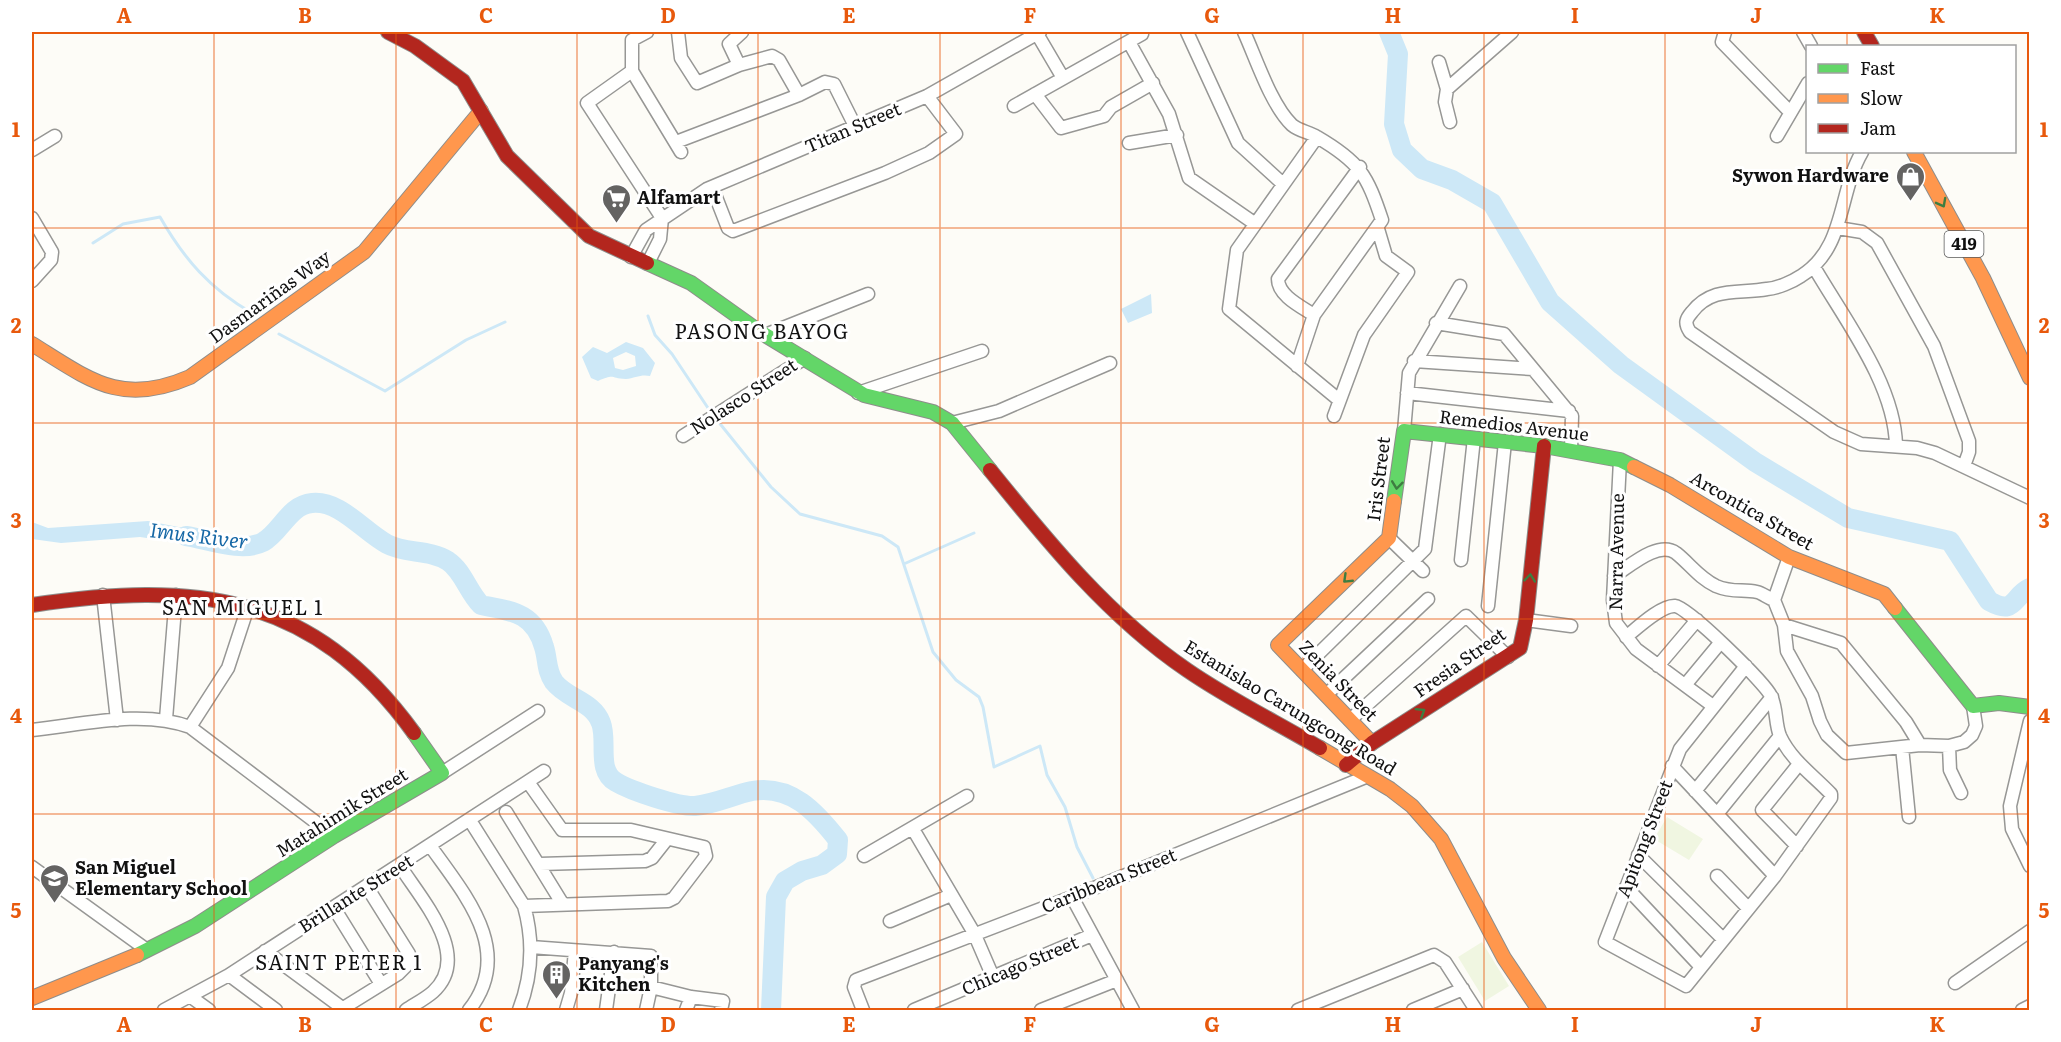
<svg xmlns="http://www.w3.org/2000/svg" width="2061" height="1042" font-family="Literata,serif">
	<rect width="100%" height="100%" fill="#fdfcf7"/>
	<path fill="#f0f6e1" d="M1667 817 1703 839 1689 860 1654 839Z
		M1482 942 1509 986 1485 1001 1458 957Z"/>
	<path fill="#cde8f7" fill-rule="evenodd" d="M1151 294 1152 313 1128 323 1121 309Z
		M626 342 643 348 655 363 650 376C641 374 635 378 626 379 610 379 616 373 598 381L591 378 582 357 593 347 607 353ZM626 352 635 356 636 366 623 370 615 368 613 358Z
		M148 521 214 534 207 547 140 537 61 543 32 539V522L48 528Z"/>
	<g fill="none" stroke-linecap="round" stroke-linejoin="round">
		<path stroke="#cde8f7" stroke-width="3" d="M93 243 123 224 160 217C184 259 210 289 252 313
			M648 316 655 335 672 354 710 411
			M279 334 385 391 466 340 505 322
			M717 420 771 487 800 514 882 536 898 547 933 652 956 680 979 697 983 707 994 767 1040 746 1047 775 1065 807 1077 847 1093 878
			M906 563 974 533"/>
		<path stroke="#cde8f7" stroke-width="20" d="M1389 32 1398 54 1394 124 1402 150 1422 169 1452 180 1492 203 1550 302 1621 365 1755 462 1848 518 1950 541 1989 601C2016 616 2012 596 2030 588
			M186 536C207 539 242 553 263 542 281 532 289 505 312 503 340 500 363 531 387 544 405 554 429 549 448 561 463 571 468 592 481 605 511 611 534 612 544 647 548 659 546 671 554 682 567 699 593 701 601 723 608 741 596 771 616 782 631 791 679 807 695 806 715 804 733 795 752 791 791 784 816 812 838 840L837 854 822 865 802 871 785 881 776 897 771 1010"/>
		<defs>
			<path id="street" d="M647 32 632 40V71L681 152
				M678 32 681 58 697 83 739 65 772 56 779 60 799 95
				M1036 32 1063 78
				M1187 32 1238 143 1283 184
				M1244 32C1256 58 1271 105 1292 125 1299 131 1309 132 1317 137 1360 162 1367 175 1382 220L1314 315 1297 366
				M1725 32 1722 42 1790 112
				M1803 32 1811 46
				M1129 42 1169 114 1189 178 1254 223
				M1439 62 1447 89 1445 102 1450 122
				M739 65 729 44 742 32
				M632 71 587 103 662 218 660 239 648 263
				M1447 89 1512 32
				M1035 94 1061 128 1104 116 1111 107 1153 83
				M1014 106 1142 34
				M1777 136 1808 83
				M1317 137 1237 250 1229 309 1339 400
				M676 142 799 95 825 82 834 84 856 128
				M1129 143 1177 135
				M32 150 55 136
				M1862 152C1838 193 1846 248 1801 276 1792 282 1778 288 1767 289 1739 294 1712 286 1692 312 1686 319 1684 323 1690 332L1834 432 1861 444 1917 448 1935 453 2030 498
				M712 187 728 228 733 231 885 173 929 153 956 134 927 96
				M32 218 52 252 51 260 32 281
				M1838 228 1862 232 1877 243 1934 346 1969 441V452L1964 466
				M631 257 646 230 707 189 927 96 1040 32
				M1814 267C1844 319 1895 384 1896 446
				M1314 315C1302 307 1278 296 1278 279L1360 167
				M1436 323 1504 334 1572 416 1571 450
				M765 335 868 294
				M1414 361 1533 369
				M858 393 982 351
				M1407 393 1569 411
				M1334 416 1364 335 1408 272 1386 256 1378 229
				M952 423 999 411 1110 363
				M1404 431 1409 373 1460 286
				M683 436 805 358
				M1620 460 1613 600 1616 623 1636 649 1713 706
				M1389 538 1423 571
				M1461 560 1474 438
				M1614 576C1629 567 1658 540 1676 553 1690 564 1699 578 1716 586 1732 593 1743 589 1757 592 1762 593 1768 598 1774 600L1784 625 1787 651 1812 696 1820 721 1827 735 1846 753 1920 745 1949 746 1964 742 1972 735 1976 726 1973 706
				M103 595 117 720
				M1774 600 1789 557
				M1488 606 1505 442
				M1526 620 1571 626
				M1784 625 1841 643 1906 722 1920 745
				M1626 637C1636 629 1661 605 1675 606 1688 607 1765 683 1771 696 1777 708 1775 724 1780 736 1791 760 1814 776 1831 794V798L1775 876 1686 986 1605 942 1680 749 1746 666
				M1658 666 1697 620
				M1302 670 1425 549 1440 434
				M1686 684 1720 643
				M1326 695 1428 599
				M166 719 176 595
				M1350 720 1466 616 1508 657
				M2030 721 2010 806 2012 829 2030 866
				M190 727 228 668 248 607
				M32 730C81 725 142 709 190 727L334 836
				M1949 746 1950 770 1961 793
				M1902 747 1909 817
				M1672 766 1775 876
				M442 773 538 711
				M1695 791 1772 697
				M506 812 562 903
				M1717 814 1780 736
				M471 822 524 906C534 941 532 976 519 1010
				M913 829 974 933 993 977
				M1797 846 1762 810 1799 764
				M431 847C466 896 515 952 469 1010
				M1638 855 1723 939
				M864 856 967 796
				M540 864 645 861 652 858 667 839
				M400 866C421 899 473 956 433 992 425 999 415 1004 406 1010
				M32 867 147 950
				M1717 876 1748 908
				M1626 887 1701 967
				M1072 897 1133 1010
				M524 906 668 901 674 898 706 856 704 847 631 830H562L528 782
				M334 908 381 984
				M890 921 951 895
				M531 947 651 956V987L646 1010
				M265 951 345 1010
				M229 975 276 1010
				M1955 983 2030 931
				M651 987 691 997 723 1001 721 1010
				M191 997 209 1010
				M164 1010 229 975 544 771
				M340 1010 398 974 409 963V954L367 887
				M566 1010 571 993 575 951
				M606 1010 614 952
				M686 1010 691 997
				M863 1010 854 987 856 980 1072 897 1368 776
				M914 1010 1092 935
				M1041 1010 1117 980
				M1298 1010 1434 955 1445 962 1476 1010
				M1413 1010 1463 989
				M2022 1010 2030 1006"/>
			<path id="fast" d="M647 263 691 283 757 330 864 395 933 412 952 423 990 470
				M1394 501 1404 431 1544 446 1620 460 1634 467
				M1895 608 1973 706 1999 703 2030 707
				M137 955 195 926 334 836 442 773 414 733"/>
			<path id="slow" d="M1914 152 1983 278 2030 378
				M32 344C90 380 121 407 190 377L364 252 481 111
				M1634 467 1670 485 1789 557 1884 594 1895 608
				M1372 743 1278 645 1389 538 1394 501
				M1320 748 1390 789 1412 806 1441 839 1504 958 1539 1010
				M32 998 137 955"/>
			<path id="jam" d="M388 32 415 46 463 81 507 156 589 236 647 263
				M1864 32 1872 46
				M990 470C1048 542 1109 617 1187 670 1229 699 1276 722 1320 748
				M32 605C194 581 312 592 414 733
				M1346 765 1372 743 1520 648 1526 620 1544 446"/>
		</defs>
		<use href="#street" stroke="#979795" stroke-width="15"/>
		<use href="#fast" stroke="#8e8d8b" stroke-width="16"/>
		<use href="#slow" stroke="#8e8d8b" stroke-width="16"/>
		<use href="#jam" stroke="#8e8d8b" stroke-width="16"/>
		<use href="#street" stroke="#fffffe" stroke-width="12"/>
		<use href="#fast" stroke="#63d668" stroke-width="14"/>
		<use href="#slow" stroke="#ff974d" stroke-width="14"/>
		<use href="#jam" stroke="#b3261e" stroke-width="14"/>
	</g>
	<defs><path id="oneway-chevron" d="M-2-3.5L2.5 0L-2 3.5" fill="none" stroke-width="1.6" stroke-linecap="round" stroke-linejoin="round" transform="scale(1.5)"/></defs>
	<g stroke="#3e7d41">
		<use href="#oneway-chevron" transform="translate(1942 203) rotate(62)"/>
		<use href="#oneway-chevron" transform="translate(1397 485) rotate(97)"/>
		<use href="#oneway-chevron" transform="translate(1530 578) rotate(-84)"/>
		<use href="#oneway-chevron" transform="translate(1347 579) rotate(136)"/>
		<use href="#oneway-chevron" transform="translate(1421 712) rotate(-32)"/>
	</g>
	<path fill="none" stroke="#e8590c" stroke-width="1.5" stroke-opacity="0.55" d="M214 32V1010M396 32V1010M577 32V1010M758 32V1010M940 32V1010M1121 32V1010M1303 32V1010M1484 32V1010M1665 32V1010M1847 32V46M1847 152V1010M32 228H2030M32 423H2030M32 619H2030M32 814H2030"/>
	<defs>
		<symbol id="shop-pin" viewBox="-11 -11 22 30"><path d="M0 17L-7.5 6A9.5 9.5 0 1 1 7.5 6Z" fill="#646362" stroke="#fff"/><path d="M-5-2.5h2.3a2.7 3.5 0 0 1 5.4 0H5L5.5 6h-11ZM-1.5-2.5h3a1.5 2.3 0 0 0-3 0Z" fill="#fff"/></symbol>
		<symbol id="supermarket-pin" viewBox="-11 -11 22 30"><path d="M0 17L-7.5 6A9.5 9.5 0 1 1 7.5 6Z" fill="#646362" stroke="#fff"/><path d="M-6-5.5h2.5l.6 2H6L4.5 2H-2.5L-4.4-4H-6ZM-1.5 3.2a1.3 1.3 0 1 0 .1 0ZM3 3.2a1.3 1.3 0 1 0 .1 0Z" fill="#fff"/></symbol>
		<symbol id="school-pin" viewBox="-11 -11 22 30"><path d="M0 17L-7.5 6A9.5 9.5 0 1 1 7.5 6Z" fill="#646362" stroke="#fff"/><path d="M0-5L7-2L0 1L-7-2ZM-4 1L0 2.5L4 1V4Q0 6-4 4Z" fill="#fff"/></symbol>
		<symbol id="building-pin" viewBox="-11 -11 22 30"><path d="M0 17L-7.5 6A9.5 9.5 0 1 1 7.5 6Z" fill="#646362" stroke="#fff"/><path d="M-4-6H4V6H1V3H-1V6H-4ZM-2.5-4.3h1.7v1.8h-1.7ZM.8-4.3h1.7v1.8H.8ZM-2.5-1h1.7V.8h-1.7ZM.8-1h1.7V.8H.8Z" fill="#fff"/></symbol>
	</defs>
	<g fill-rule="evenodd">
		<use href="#shop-pin" x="1894" y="160" width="33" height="45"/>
		<use href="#supermarket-pin" x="600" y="182" width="33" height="45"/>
		<use href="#school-pin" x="38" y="862" width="33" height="45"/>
		<use href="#building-pin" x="540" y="958" width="33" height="45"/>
	</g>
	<g text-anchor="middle" stroke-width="6" stroke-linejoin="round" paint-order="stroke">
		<rect fill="#fff" stroke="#585858" stroke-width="1.5" x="1944.5" y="231" width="39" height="26" rx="4.5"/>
		<g font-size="16" font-weight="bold" fill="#111">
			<text x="1964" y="250">419</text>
		</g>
		<g font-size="18" fill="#111" stroke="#fff">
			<text transform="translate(853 128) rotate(-23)" y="6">Titan Street</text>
			<text transform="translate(270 297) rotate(-36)" y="6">Dasmariñas Way</text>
			<text transform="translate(744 397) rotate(-33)" y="6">Nolasco Street</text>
			<text transform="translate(1514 426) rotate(7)" y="6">Remedios Avenue</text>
			<text transform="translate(1379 479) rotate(-83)" y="6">Iris Street</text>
			<text transform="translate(1752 511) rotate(30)" y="6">Arcontica Street</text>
			<text transform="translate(1617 552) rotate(-89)" y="6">Narra Avenue</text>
			<text transform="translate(1460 663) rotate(-35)" y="6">Fresia Street</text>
			<text transform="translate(1338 681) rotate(46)" y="6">Zenia Street</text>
			<text transform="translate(1290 708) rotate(31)" y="6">Estanislao Carungcong Road</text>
			<text transform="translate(342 813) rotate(-32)" y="6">Matahimik Street</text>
			<text transform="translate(1645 839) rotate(-69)" y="6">Apitong Street</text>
			<text transform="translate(1109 881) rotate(-22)" y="6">Caribbean Street</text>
			<text transform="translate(356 894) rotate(-32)" y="6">Brillante Street</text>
			<text transform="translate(1020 966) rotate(-23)" y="6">Chicago Street</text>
		</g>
		<g font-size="18" font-weight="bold" fill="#111" stroke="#fff" text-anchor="start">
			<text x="1889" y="182" text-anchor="end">Sywon Hardware</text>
			<text x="637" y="204">Alfamart</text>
			<text x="75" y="874">San Miguel<tspan x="75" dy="21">Elementary School</tspan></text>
			<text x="578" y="970">Panyang's<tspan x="578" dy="21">Kitchen</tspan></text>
		</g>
		<g font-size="20" letter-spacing="1.5" fill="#111" stroke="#fff">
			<text x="762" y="339">PASONG BAYOG</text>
			<text x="243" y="615">SAN MIGUEL 1</text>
			<text x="339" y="970">SAINT PETER 1</text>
		</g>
		<g font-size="20" font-style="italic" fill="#1768a6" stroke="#fff">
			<text transform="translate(199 536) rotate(7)" y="7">Imus River</text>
		</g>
	</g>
	<rect width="2061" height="1042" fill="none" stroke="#ffffff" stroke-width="66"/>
	<rect x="1806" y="45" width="210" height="108" fill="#ffffff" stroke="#a0a0a0" stroke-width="1.5"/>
	<rect x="1818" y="64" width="30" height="9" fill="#63d668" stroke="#a0a0a0" stroke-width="1.5"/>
	<text x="1860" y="75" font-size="18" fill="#111111">Fast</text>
	<rect x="1818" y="94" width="30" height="9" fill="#ff974d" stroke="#a0a0a0" stroke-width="1.5"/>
	<text x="1860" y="105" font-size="18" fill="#111111">Slow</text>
	<rect x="1818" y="124" width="30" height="9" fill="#b3261e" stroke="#a0a0a0" stroke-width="1.5"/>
	<text x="1860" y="135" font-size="18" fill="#111111">Jam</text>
	<rect x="33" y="33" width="1995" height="976" fill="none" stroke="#e8590c" stroke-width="2"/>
	<g font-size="20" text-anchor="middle" font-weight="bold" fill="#e8590c">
		<text x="124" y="23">A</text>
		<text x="305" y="23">B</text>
		<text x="486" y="23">C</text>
		<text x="668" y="23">D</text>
		<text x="849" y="23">E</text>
		<text x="1030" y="23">F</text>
		<text x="1212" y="23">G</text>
		<text x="1393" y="23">H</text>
		<text x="1575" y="23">I</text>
		<text x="1756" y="23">J</text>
		<text x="1937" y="23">K</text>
		<text x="16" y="137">1</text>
		<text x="2044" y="137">1</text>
		<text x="16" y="333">2</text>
		<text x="2044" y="333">2</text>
		<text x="16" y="528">3</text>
		<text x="2044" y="528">3</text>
		<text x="16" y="723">4</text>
		<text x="2044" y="723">4</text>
		<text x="16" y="918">5</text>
		<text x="2044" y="918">5</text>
		<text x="124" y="1032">A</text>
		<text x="305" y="1032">B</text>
		<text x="486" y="1032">C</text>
		<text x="668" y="1032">D</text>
		<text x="849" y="1032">E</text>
		<text x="1030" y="1032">F</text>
		<text x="1212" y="1032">G</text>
		<text x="1393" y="1032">H</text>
		<text x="1575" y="1032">I</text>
		<text x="1756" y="1032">J</text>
		<text x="1937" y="1032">K</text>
	</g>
</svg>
